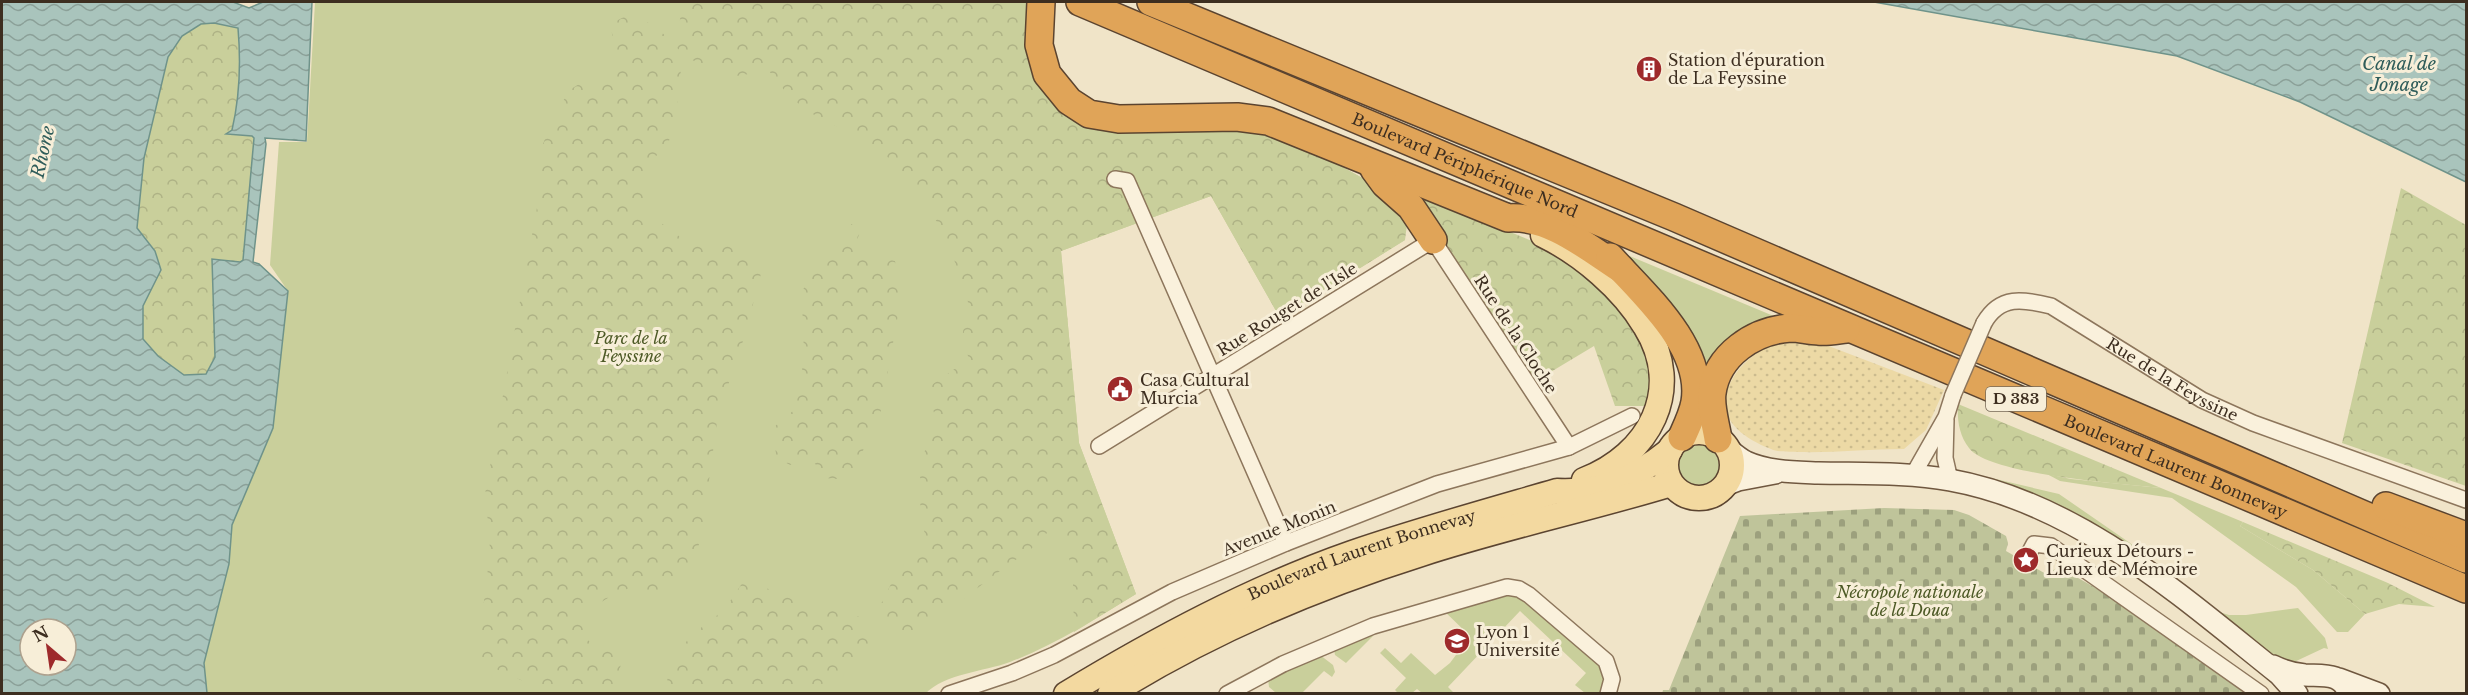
<svg xmlns="http://www.w3.org/2000/svg" width="2468" height="695" font-family="'Libre Baskerville',serif">
	<defs>
		<pattern id="forest-crowns" width="20" height="18" patternUnits="userSpaceOnUse" patternTransform="scale(1.5)"><rect width="20" height="18" fill="#c9cf9b"/><path d="M2 6a3 3 0 1 1 6 0M12 15a3 3 0 1 1 6 0" fill="none" stroke="#aeb285"/></pattern>
		<pattern id="sand-dots" width="8" height="8" patternUnits="userSpaceOnUse" patternTransform="scale(1.5)"><rect width="8" height="8" fill="#ecd9a5"/><path d="M2 2h.1M6 6h.1" fill="none" stroke="#cbbb8e" stroke-width="1.8" stroke-linecap="round"/></pattern>
		<pattern id="cemetery-stones" width="16" height="16" patternUnits="userSpaceOnUse" patternTransform="scale(1.5)"><rect width="16" height="16" fill="#bfc49a"/><path d="M2 7V4a2 2 0 0 1 4 0v3zM10 15v-3a2 2 0 0 1 4 0v3z" fill="#9ca07d"/></pattern>
		<pattern id="water-waves" width="16" height="10" patternUnits="userSpaceOnUse" patternTransform="scale(1.5)"><rect width="16" height="10" fill="#a9c4bc"/><path d="M0 5q4-4 8 0t8 0" fill="none" stroke="#8ba098"/></pattern>
	</defs>
	<rect width="100%" height="100%" fill="#f0e4c8"/>
	<path fill="#c9cf9b" d="M315 2H1032L1056 103 1321 155 1382 189 1405 240 1280 318 1211 196 1061 251 1079 443 1136 594C1095 619 1055 645 1010 662 983 672 946 673 925 694H207L204 663 229 564 232 525 273 428 288 291 270 265 279 142H307Z
		M1620 252 1776 317 1735 332 1713 353 1702 391Z
		M1677 465a21 21 0 1 1 42 0a21 21 0 1 1-42 0Z
		M1974 474 2059 494 2130 543 2216 611 2229 615H2246L2298 608 2325 638 2328 649 2324 648 2292 663 2279 661 2222 621 1972 478Z
		M2047 474 2071 479 2161 488 2243 522 2240 526 2313 570 2365 614 2348 632H2337L2296 587 2172 498 2060 481Z
		M1500 594 1516 595 1522 599 1600 664 1606 682 1601 693H1585L1575 685 1586 673 1520 611 1448 687 1454 693H1422L1417 689 1412 693H1398L1395 690 1406 678 1380 653 1385 648 1401 663 1411 653 1435 675 1450 663 1470 636 1442 609Z
		M1370 634 1373 636 1346 663 1335 655 1334 650Z
		M1320 655 1333 665 1335 672 1332 677 1324 671 1302 693H1276L1269 687 1268 679Z"/>
	<path fill="url(#forest-crowns)" d="M687 2H995L1014 7 1031 33 1056 103 1264 128 1321 155 1382 189 1408 217 1405 240 1280 318 1211 196 1061 251 1079 443 1136 594 1074 632 1073 581 1066 540 1049 531 1031 549 993 576 917 635 893 632 878 610 895 576 921 556 928 545 920 516 921 481 917 465 938 427 927 388 969 359 962 338 968 302 947 238 927 206 901 172 880 149 805 110 785 91 769 71 736 76 689 59 676 47 682 80 668 146 644 166 646 212 687 242 720 241 763 266 744 338 718 415 701 539 686 578 663 597 634 586 611 596 584 613 583 638 623 657 613 693H550L476 660 487 579 490 541 485 494 538 202V157L555 113 571 89 589 78 612 77 615 48 610 24 630 14 655 26 675 45 682 9Z
		M214 23 238 27C241 63 240 96 232 131L227 134 253 136 254 138 243 260 240 262 212 259 215 357 206 374 184 375 158 356 143 339V306L161 270 150 244 137 228 144 158 168 57 182 36 201 24Z
		M1397 185 1549 248 1601 286 1642 333 1652 378 1645 406H1615L1594 346 1534 382Z
		M2401 188 2466 225V486L2342 443Z
		M851 224 861 229 856 243 859 256C871 261 882 257 895 261L899 286V310L880 415 849 480 825 478 809 455 790 465 776 457 774 427 794 410 802 372 804 334 801 295 813 266 849 235 845 226Z
		M1958 404 2161 488C2125 484 1989 475 1969 448 1959 435 1957 420 1958 404Z
		M2243 522 2388 583 2435 607 2399 604 2365 614 2313 570 2240 526Z
		M745 579 806 605 861 617 883 645 850 672 801 693H664L669 673 689 637 724 610Z"/>
	<path fill="url(#sand-dots)" d="M1812 343 1826 345 1944 390 1926 430 1904 449C1869 449 1834 453 1798 452 1790 451 1779 453 1771 449 1730 433 1708 406 1741 367 1751 356 1764 346 1780 344 1790 342 1802 343 1812 343Z"/>
	<path fill="url(#cemetery-stones)" d="M1884 508 1954 510 1969 515 2006 536 2008 543 2006 551 2046 574 2055 569C2080 569 2217 673 2247 693L1662 694 1663 690H1669L1740 516Z"/>
	<path fill="url(#water-waves)" stroke="#6f938a" stroke-width="1.5" fill-rule="evenodd" d="M2 2H233L249 8 263 2H312L306 141 265 138 266 144 253 262 259 264 288 291 273 428 232 525 229 564 204 663 207 693H2ZM214 23 238 28C241 63 240 96 232 130L226 134 252 136 254 138 243 260 240 262 212 259 215 357 206 374 184 375 158 356 143 339V306L161 270 155 251 137 228 144 158 168 57 182 36 201 24ZM30 629H66V665H30Z
		M1874 2H2466V182L2300 102 2177 56Z"/>
	<g fill="none" stroke-linecap="round" stroke-linejoin="round">
		<defs>
			<g id="street">
				<path d="M1115 179 1127 181 1286 543"/>
				<path id="s1" d="M1984 323C2000 295 2023 299 2051 306L2202 400 2253 423 2466 500"/>
				<path d="M1946 420 1945 458 1950 480"/>
				<path d="M1099 446 1433 240 1569 447"/>
				<path d="M1913 475 1946 417 1953 395"/>
				<path d="M2024 563 2034 544 2051 546 2261 694"/>
				<path d="M949 694 1012 673 1054 655 1172 592 1286 543 1437 484 1569 447 1632 416"/>
				<path d="M1227 694 1283 664 1373 626 1507 587 1519 589 1529 595 1606 661 1612 679 1608 694"/>
			</g>
			<path id="secondary" d="M1728 449C1734 454 1740 459 1746 462 1768 472 1795 472 1818 473 1861 474 1907 472 1950 480 2078 503 2181 596 2279 674L2297 694
				M1725 485 1738 480 1775 473
				M2273 666C2283 671 2294 674 2305 675 2323 676 2342 672 2349 694
				M2339 679 2379 694"/>
			<g id="primary">
				<path d="M1543 235C1582 254 1623 289 1645 326 1685 390 1649 455 1584 480"/>
				<circle cx="1699" cy="465" r="33"/>
				<path id="s2" d="M1066 694C1157 639 1252 588 1352 553 1419 530 1488 511 1557 491 1603 493 1634 479 1670 450"/>
				<path d="M1110 694C1206 634 1313 588 1421 554 1504 527 1589 509 1671 484"/>
			</g>
			<g id="highway">
				<path d="M1041 2 1039 45 1047 74 1069 101 1089 114 1119 119 1237 117 1268 121 1508 218C1549 215 1587 247 1621 269"/>
				<path id="s3" d="M1080 2 2466 589"/>
				<path d="M1151 2 1674 217 2466 559"/>
				<path d="M1374 169 1385 184 1411 207 1433 240"/>
				<path d="M1610 257C1643 294 1704 346 1695 402 1693 414 1687 426 1682 437"/>
				<path d="M1718 439C1716 425 1710 407 1712 393 1717 355 1754 330 1791 328 1800 328 1809 331 1818 331 1827 332 1837 330 1846 329"/>
				<path d="M2386 506 2466 536"/>
			</g>
		</defs>
		<use href="#street" stroke="#8d765c" stroke-width="18"/>
		<use href="#secondary" stroke="#6f573f" stroke-width="24"/>
		<use href="#primary" stroke="#5b4430" stroke-width="27"/>
		<use href="#highway" stroke="#5b4430" stroke-width="30"/>
		<use href="#street" stroke="#faf1dc" stroke-width="15"/>
		<use href="#secondary" stroke="#faf1dc" stroke-width="21"/>
		<use href="#primary" stroke="#f3d9a0" stroke-width="24"/>
		<use href="#highway" stroke="#e0a458" stroke-width="27"/>
		<defs>
			<path id="street-bridge" d="M1953 395 1984 323"/>
		</defs>
		<use href="#street-bridge" stroke="#8d765c" stroke-width="18" stroke-linecap="butt"/>
		<use href="#street-bridge" stroke="#faf1dc" stroke-width="15"/>
	</g>
	<defs>
		<symbol id="building-disc" viewBox="-11 -11 22 22"><circle r="9.5" fill="#9e2a2b" stroke="#f7eed8"/><path d="M-4-6H4V6H1V3H-1V6H-4ZM-2.5-4.3h1.7v1.8h-1.7ZM.8-4.3h1.7v1.8H.8ZM-2.5-1h1.7V.8h-1.7ZM.8-1h1.7V.8H.8Z" fill="#fff"/></symbol>
		<symbol id="civic-disc" viewBox="-11 -11 22 22"><circle r="9.5" fill="#9e2a2b" stroke="#f7eed8"/><path d="M-.6-6.5H3V-4.5H.6V-3L4-1V1h2V6H-6V1h2V-1L-.6-3ZM-1.2 2.5V6h2.4V2.5Z" fill="#fff"/></symbol>
		<symbol id="sight-disc" viewBox="-11 -11 22 22"><circle r="9.5" fill="#9e2a2b" stroke="#f7eed8"/><path d="M0-6L1.8-2.2L6-1.7L2.9 1.2L3.7 5.4L0 3.3L-3.7 5.4L-2.9 1.2L-6-1.7L-1.8-2.2Z" fill="#fff"/></symbol>
		<symbol id="university-disc" viewBox="-11 -11 22 22"><circle r="9.5" fill="#9e2a2b" stroke="#f7eed8"/><path d="M0-5L7-2L0 1L-7-2ZM-4 1L0 2.5L4 1V4Q0 6-4 4Z" fill="#fff"/></symbol>
	</defs>
	<g fill-rule="evenodd">
		<use href="#building-disc" x="1634" y="54" width="30" height="30"/>
		<use href="#civic-disc" x="1105" y="374" width="30" height="30"/>
		<use href="#sight-disc" x="2011" y="545" width="30" height="30"/>
		<use href="#university-disc" x="1442" y="626" width="30" height="30"/>
	</g>
	<g text-anchor="middle" stroke-width="6" stroke-linejoin="round" paint-order="stroke">
		<rect fill="#f7eed8" stroke="#756857" stroke-width="1.5" x="1986" y="387" width="60" height="24" rx="4.5"/>
		<g font-size="15" font-weight="bold" fill="#3d2e20">
			<text x="2016" y="404">D 383</text>
		</g>
		<g font-size="16" fill="#3d2e20" stroke="#f7eed8" text-anchor="start">
			<text x="1668" y="66">Station d'épuration<tspan x="1668" dy="18">de La Feyssine</tspan></text>
			<text x="1140" y="386">Casa Cultural<tspan x="1140" dy="18">Murcia</tspan></text>
			<text x="2046" y="557">Curieux Détours -<tspan x="2046" dy="18">Lieux de Mémoire</tspan></text>
			<text x="1476" y="638">Lyon 1<tspan x="1476" dy="18">Université</tspan></text>
		</g>
		<g font-size="16" fill="#3d2e20" stroke="#f7eed8">
			<text dy="6" stroke="none"><textPath href="#s3" startOffset="418">Boulevard Périphérique Nord</textPath></text>
			<text transform="translate(1287 309) rotate(-32)" y="6">Rue Rouget de l'Isle</text>
			<text transform="translate(1516 334) rotate(57)" y="6">Rue de la Cloche</text>
			<text dy="6" stroke="none"><textPath href="#s1" startOffset="218">Rue de la Feyssine</textPath></text>
			<text dy="6" stroke="none"><textPath href="#s3" startOffset="1190">Boulevard Laurent Bonnevay</textPath></text>
			<text transform="translate(1279 528) rotate(-22)" y="6">Avenue Monin</text>
			<text dy="6" stroke="none"><textPath href="#s2" startOffset="328">Boulevard Laurent Bonnevay</textPath></text>
		</g>
		<g font-size="16" font-style="italic" fill="#4d5a26" stroke="#f7eed8">
			<text x="631" y="344">Parc de la<tspan x="631" dy="18">Feyssine</tspan></text>
			<text x="1910" y="598">Nécropole nationale<tspan x="1910" dy="18">de la Doua</tspan></text>
		</g>
		<g font-size="18" font-style="italic" fill="#2f5d5a" stroke="#f7eed8">
			<text x="2399" y="70">Canal de<tspan x="2399" dy="21">Jonage</tspan></text>
			<text transform="translate(43 152) rotate(-78)" y="6">Rhone</text>
		</g>
	</g>
	<rect width="2468" height="695" fill="none" stroke="#3d2e20" stroke-width="6"/>
	<g transform="translate(48 647) rotate(331)"><circle r="28" fill="#f7eed8" stroke="#ada18e" stroke-width="1.5"/>
	<path d="M0-4.5L10 22L0 15L-10 22Z" fill="#9e2a2b"/>
	<text y="-9" font-size="16" font-weight="bold" text-anchor="middle" fill="#3d2e20">N</text>
	</g>
</svg>
